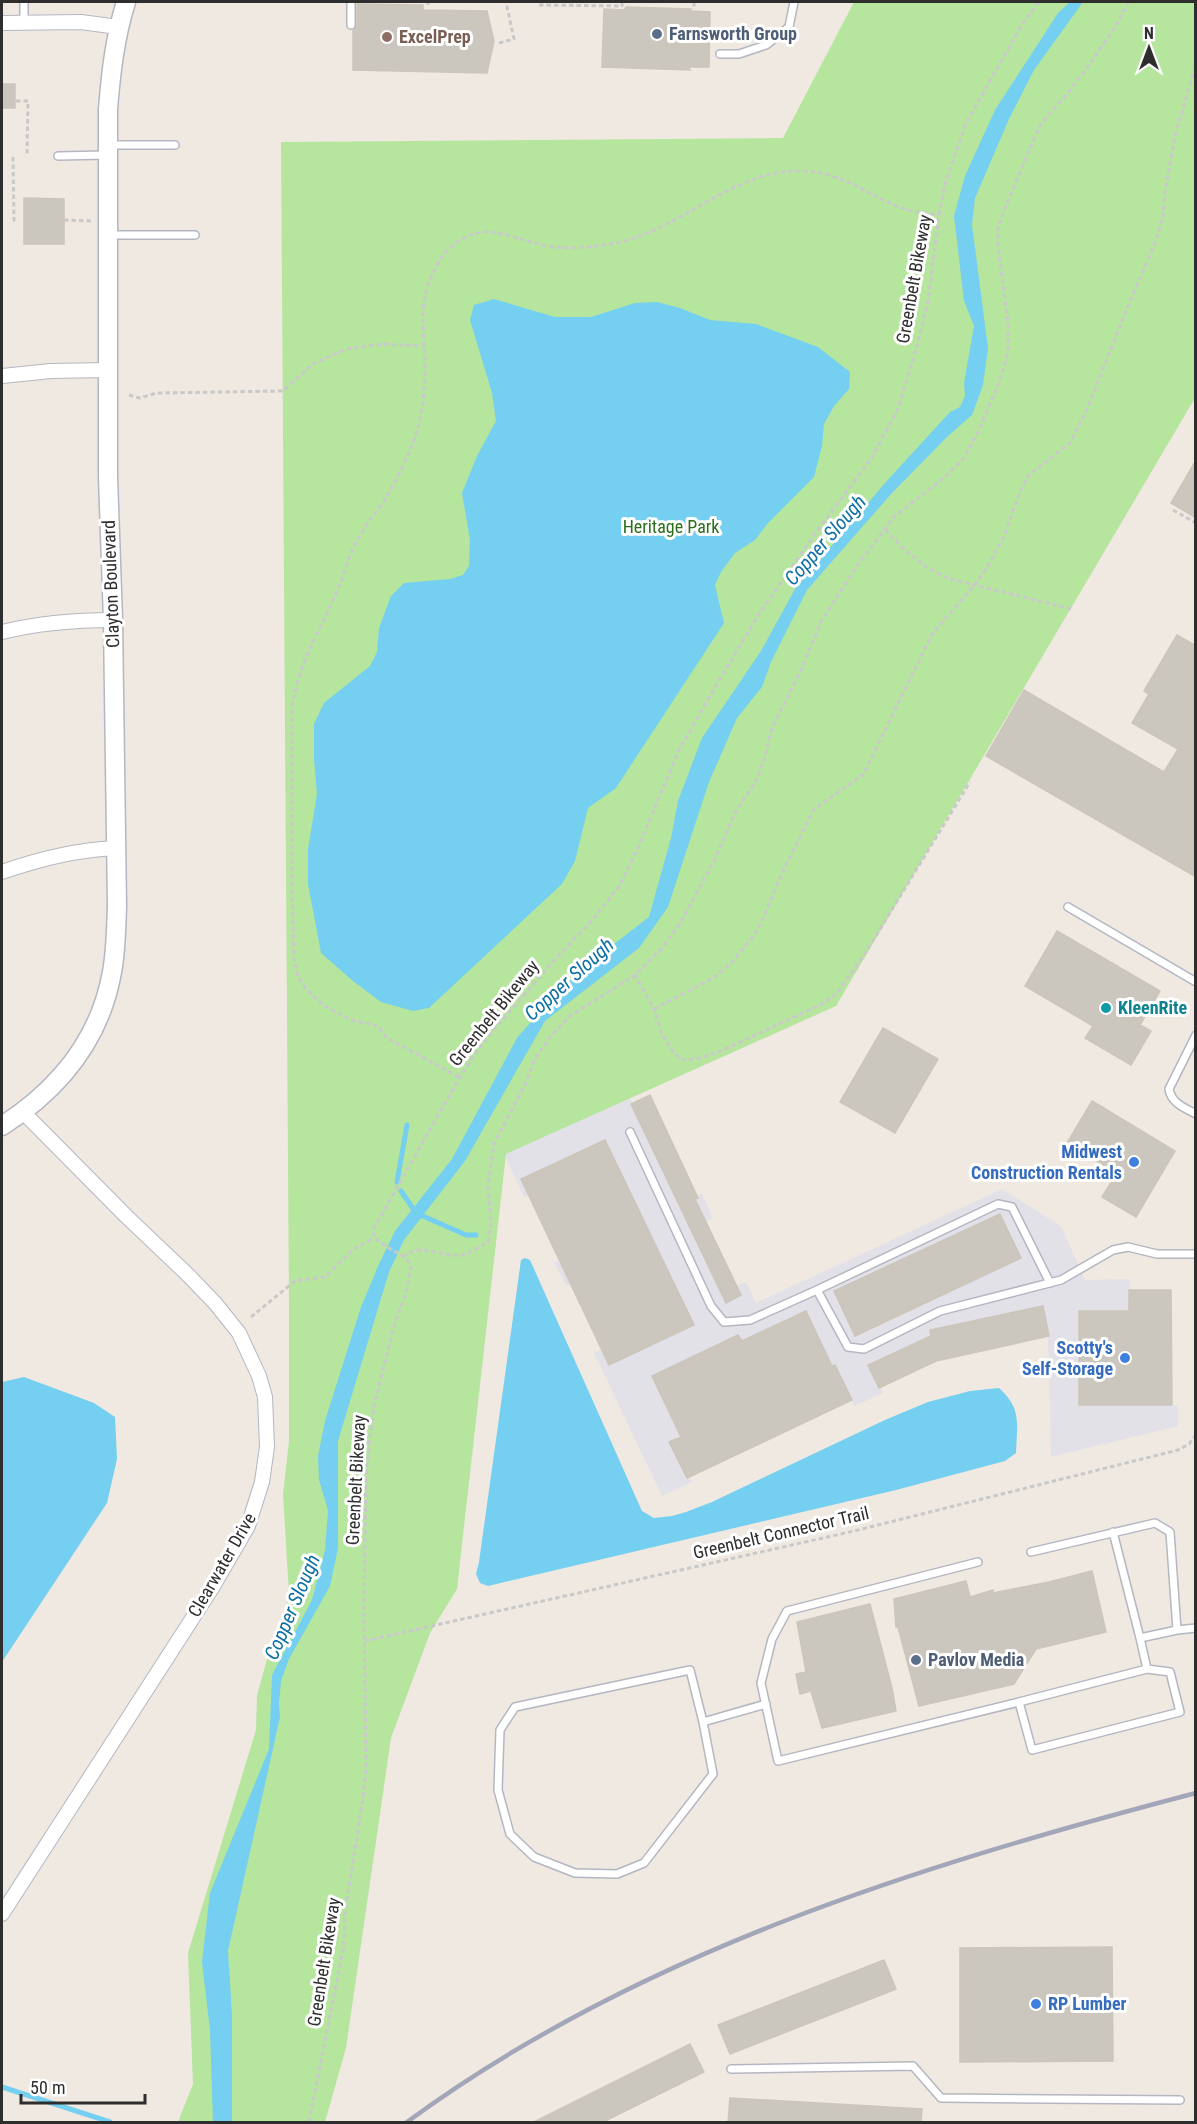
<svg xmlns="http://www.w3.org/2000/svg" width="1197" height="2124" font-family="'Roboto Condensed',sans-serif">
	<rect width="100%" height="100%" fill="#efe9e1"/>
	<path fill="#e3e1e8" d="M650 1095 697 1196 702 1194 713 1218 706 1221 737 1286 746 1282 756 1303 1002 1189 1061 1226 1085 1280 1129 1279 1130 1290H1171L1172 1405H1178V1426L1051 1457 1048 1337 936 1361 881 1387 883 1393 854 1406 852 1400 690 1477 692 1482 662 1496 594 1353 602 1349 571 1284 567 1286 554 1263 560 1260 529 1195 524 1197 504 1154 630 1097 633 1103Z"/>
	<path fill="#b6e59e" d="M854 2H1195V398L836 1006 506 1154 457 1589 430 1633 391 1738 346 2048 325 2122H178L193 2084 188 1953 256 1730 257 1696 267 1659 276 1645 289 1594 283 1494 289 1441V1306L281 142 783 138Z"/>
	<path fill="#75cff0" d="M1070 2H1083L1034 70 1009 119 975 198 972 225 988 348 983 385 972 415 948 436 892 493 807 590 771 662 762 687 737 718 709 782 668 907 639 948 545 1021 465 1161 404 1240 389 1272 338 1441V1548L330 1586 289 1659 281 1681 279 1703 280 1717 228 1951 232 2016V2122H213L210 2030 202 1962 210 1893 269 1749 272 1675 312 1600 325 1550 328 1510 319 1480 318 1456 325 1421 361 1307 379 1264 395 1231 452 1159 517 1038 552 998 583 968 649 917 671 838 678 801 702 738 761 651 795 589 885 483 950 412 960 407 965 396 964 383 974 326 964 301 954 216 965 176 995 110 1058 13Z
		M494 299 555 317H591L635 303 657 302 680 308 710 320 756 324 818 347 850 372 849 389 834 406 824 424 822 446 814 477 768 523 755 540 735 553 721 572 715 585 724 623 616 788 588 808 575 861 562 884 429 1008 413 1011 381 1002 353 981 321 953 308 884V849L317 794 314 760V724L324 703 370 666 377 652 379 628 391 596 404 583 450 579 463 575 469 566 470 540 462 493 477 456 496 421 492 393 470 320 474 305Z
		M525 1258 530 1260 642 1511 654 1518 672 1516 686 1512 712 1502 885 1420 928 1402 970 1391 999 1388C1022 1409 1017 1423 1016 1453L1005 1461 896 1490 488 1586 480 1583 476 1574 479 1562 521 1260Z
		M24 1377 94 1403 115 1417 117 1459 107 1503 2 1662V1382Z"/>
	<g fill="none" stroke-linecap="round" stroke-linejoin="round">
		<path stroke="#75cff0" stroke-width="5" d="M397 1182 407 1125
			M401 1191 416 1213 466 1235H476
			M2 2087 110 2122"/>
	</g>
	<path fill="#cbc7bf" stroke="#cbc5ba" stroke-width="1.5" d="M357 4 423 5V10L487 11 494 41 487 73 353 70V30L357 26Z
		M626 7 691 9V11L710 12 709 67H689L690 70 602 67 604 9 624 10Z
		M2 84H15V108H2Z
		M24 198 64 199V244H24Z
		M1196 460V518L1171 503Z
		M1177 635 1196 646V877L986 756 1024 690 1164 772 1178 749 1132 723 1149 694 1144 691Z
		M1057 931 1160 991 1140 1025 1151 1031 1131 1065 1085 1038 1093 1026 1025 986Z
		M883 1028 938 1059 895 1133 840 1102Z
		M650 1095 698 1198 695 1199 741 1295 726 1303 631 1104Z
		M1092 1101 1175 1151 1136 1217 1102 1197 1117 1173 1067 1143Z
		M605 1140 694 1325 609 1365 521 1179Z
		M1000 1214 1021 1258 855 1336 834 1291Z
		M1129 1290H1171L1172 1405H1079V1311H1129Z
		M1043 1306 1049 1336 936 1361 879 1388 868 1365 931 1336 930 1330Z
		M806 1311 832 1366 835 1365 852 1400 687 1478 669 1442 681 1437 652 1376 738 1335 742 1341Z
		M1092 1571 1106 1632 1036 1649 1014 1684 919 1706 898 1627H896L894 1599 966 1581 970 1597 993 1590V1593L1049 1582Z
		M870 1604 892 1688 896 1711 822 1728 811 1691 800 1694 796 1674 806 1672 797 1622Z
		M1112 1947 1113 2061 960 2062V1948Z
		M884 1960 896 1989 730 2054 718 2025Z
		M690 2044 704 2072 603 2122H534Z
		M730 2098 922 2109 921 2122H728Z"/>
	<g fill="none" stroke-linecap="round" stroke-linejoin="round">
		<defs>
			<path id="lane" d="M24 2V21
				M351 25V2
				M720 54H739L766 45 789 27 794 2
				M108 145H175
				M58 156 106 155
				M108 235H195
				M1068 907 1196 982
				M1196 1035 1169 1089C1171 1103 1185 1108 1196 1114
				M630 1132 711 1306 724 1322 750 1320 817 1290 848 1347 864 1349 940 1311 1061 1280 1113 1250 1128 1247 1157 1254H1196
				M817 1290 998 1204 1012 1207 1050 1283
				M1113 1532 1140 1638 1177 1630
				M1031 1552 1155 1523 1170 1532 1177 1630 1196 1628
				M978 1562 787 1611 772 1639 761 1683 778 1761 1019 1702 1032 1750 1180 1712 1170 1672 1147 1669 1140 1638
				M1019 1702 1147 1669
				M703 1722 713 1774 644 1863 617 1874 575 1873 534 1857 510 1834 498 1790 500 1730 515 1707 690 1670 703 1722 766 1704
				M731 2069 913 2066 941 2098 1180 2100"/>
			<path id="street" d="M2 23 81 22 118 27
				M2 376 51 371 107 370
				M2 632C39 623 75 620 113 620
				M2 872C39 859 75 850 115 848
				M2 1914 212 1588 248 1526 262 1482 267 1447 265 1397 259 1376 239 1333 215 1303 186 1273 126 1216 23 1112"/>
			<path id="secondary" d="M2 1126C58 1090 100 1040 112 972 116 951 116 929 117 907L113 620 108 477V109C111 72 115 37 126 2"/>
		</defs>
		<use href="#lane" stroke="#b4b7c1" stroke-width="10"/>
		<use href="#street" stroke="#b4b7c1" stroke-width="16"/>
		<use href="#secondary" stroke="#b4b7c1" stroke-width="21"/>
		<path stroke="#c9c9c9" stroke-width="3" stroke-dasharray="4.5 3" stroke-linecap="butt" d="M428 2V5
			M694 2V9
			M539 5 622 6V2
			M499 43 514 39 506 2
			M16 101H28L27 156
			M13 157 14 220 18 221
			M64 220 92 221
			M129 395 139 398 157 393 283 391 313 364 346 349 382 344 424 346
			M1173 510 1196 523
			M885 530 905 550 925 566 947 578 1071 609
			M635 975 654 1009 661 1032 674 1054 685 1060 700 1058 721 1051 824 1003 837 993 866 952 970 782
			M654 1009 713 978 731 963 755 934 762 921 782 873 814 809 863 775 932 634 978 581 991 561 1004 536 1021 489 1029 475 1070 443 1086 412 1126 311 1155 243 1163 217 1165 191 1175 136 1196 63
			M459 1077 387 1038 378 1026 352 1020 324 1006 306 989 298 977 294 959 292 888V710C297 664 322 628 339 586 346 570 349 554 358 539 365 525 375 514 384 501 397 480 409 455 417 431 423 410 425 388 425 366 425 332 417 308 432 275 436 268 439 259 445 253 483 214 508 240 549 246 570 250 590 247 610 244 680 233 731 168 804 171 840 172 867 194 899 207 911 212 926 213 939 215
			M403 1257C419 1241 448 1259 462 1255 471 1253 480 1246 488 1242L491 1223 488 1186 494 1143 525 1085 535 1059 550 1037 570 1016 635 975 662 948 681 922 715 859 735 813 756 781 764 760 772 728 801 670 822 620 857 566 894 517 945 477 964 458 978 432 999 383 1008 352V323L998 246V228L1004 210 1040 125 1067 94 1092 61 1117 24 1128 2
			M251 1317 295 1281 325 1277 354 1249 374 1238
			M365 1641 854 1531 1178 1450 1189 1444 1196 1435
			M309 2122 344 1945 345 1913 363 1798 366 1769 364 1610 366 1473 374 1406 395 1322 406 1294 411 1267 409 1262 400 1254 385 1246 374 1238V1228L460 1077 481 1045 548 967 595 917 620 885 638 848 678 752 718 682 759 614 814 535 871 459 897 411 914 357 928 302 939 215 945 184 966 123 1023 23 1039 2"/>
		<use href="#lane" stroke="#fff" stroke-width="7"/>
		<use href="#street" stroke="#fff" stroke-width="14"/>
		<use href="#secondary" stroke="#fff" stroke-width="18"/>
		<path stroke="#a3a6b8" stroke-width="4.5" d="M407 2122C638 1952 921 1865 1196 1793"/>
	</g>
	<g fill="#5c6f8a" stroke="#fff" stroke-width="2">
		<circle cx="657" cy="34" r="6"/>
		<circle cx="916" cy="1660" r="6"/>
	</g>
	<circle fill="#8d6e63" stroke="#fff" stroke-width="2" cx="387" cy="37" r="6"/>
	<circle fill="#0f9aa8" stroke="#fff" stroke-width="2" cx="1106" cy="1008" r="6"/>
	<g fill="#3f7fe0" stroke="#fff" stroke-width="2">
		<circle cx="1134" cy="1162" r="6"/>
		<circle cx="1125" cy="1358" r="6"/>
		<circle cx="1036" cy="2004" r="6"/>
	</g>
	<g text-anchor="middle" stroke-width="6" stroke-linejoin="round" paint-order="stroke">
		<g font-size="18" font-weight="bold" fill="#4e5e75" stroke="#fff" text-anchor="start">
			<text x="669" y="40">Farnsworth Group</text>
			<text x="928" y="1666">Pavlov Media</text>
		</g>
		<g font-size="18" font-weight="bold" fill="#785e54" stroke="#fff" text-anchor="start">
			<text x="399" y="43">ExcelPrep</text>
		</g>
		<g font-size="18" fill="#2e2e2e" stroke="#fff">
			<text transform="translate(914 279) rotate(-80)" y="6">Greenbelt Bikeway</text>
			<text transform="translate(111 584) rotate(-92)" y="6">Clayton Boulevard</text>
			<text transform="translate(494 1013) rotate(-51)" y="6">Greenbelt Bikeway</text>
			<text transform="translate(356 1480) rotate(-87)" y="6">Greenbelt Bikeway</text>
			<text transform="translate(781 1533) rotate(-13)" y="6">Greenbelt Connector Trail</text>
			<text transform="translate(222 1565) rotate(-60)" y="6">Clearwater Drive</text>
			<text transform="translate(324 1962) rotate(-81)" y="6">Greenbelt Bikeway</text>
		</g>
		<g font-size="18" fill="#2c6e1b" stroke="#fff">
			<text x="671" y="533">Heritage Park</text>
		</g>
		<g font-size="18" font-weight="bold" fill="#0d838f" stroke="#fff" text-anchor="start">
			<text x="1118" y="1014">KleenRite</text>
		</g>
		<g font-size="18" font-weight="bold" fill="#366cbe" stroke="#fff" text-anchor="end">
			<text x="1122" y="1158">Midwest<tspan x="1122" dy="21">Construction Rentals</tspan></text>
			<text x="1113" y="1354">Scotty's<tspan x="1113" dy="21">Self-Storage</tspan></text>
			<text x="1048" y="2010" text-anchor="start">RP Lumber</text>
		</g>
		<g font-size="20" font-style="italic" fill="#0d6fa3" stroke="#fff">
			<text transform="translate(825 540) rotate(-49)" y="7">Copper Slough</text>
			<text transform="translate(569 979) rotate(-42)" y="7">Copper Slough</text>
			<text transform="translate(292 1607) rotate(-67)" y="7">Copper Slough</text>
		</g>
	</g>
	<rect width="1197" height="2124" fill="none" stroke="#2e2e2e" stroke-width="6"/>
	<g transform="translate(1149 48)" stroke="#ffffff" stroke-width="4.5" paint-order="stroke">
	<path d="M0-4.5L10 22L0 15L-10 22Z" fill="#2e2e2e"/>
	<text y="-9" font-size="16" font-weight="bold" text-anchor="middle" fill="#2e2e2e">N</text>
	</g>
	<path d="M21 2094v9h124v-9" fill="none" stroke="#2e2e2e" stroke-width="3"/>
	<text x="30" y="2094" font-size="18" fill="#2e2e2e" stroke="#ffffff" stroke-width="4.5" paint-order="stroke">50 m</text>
</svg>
